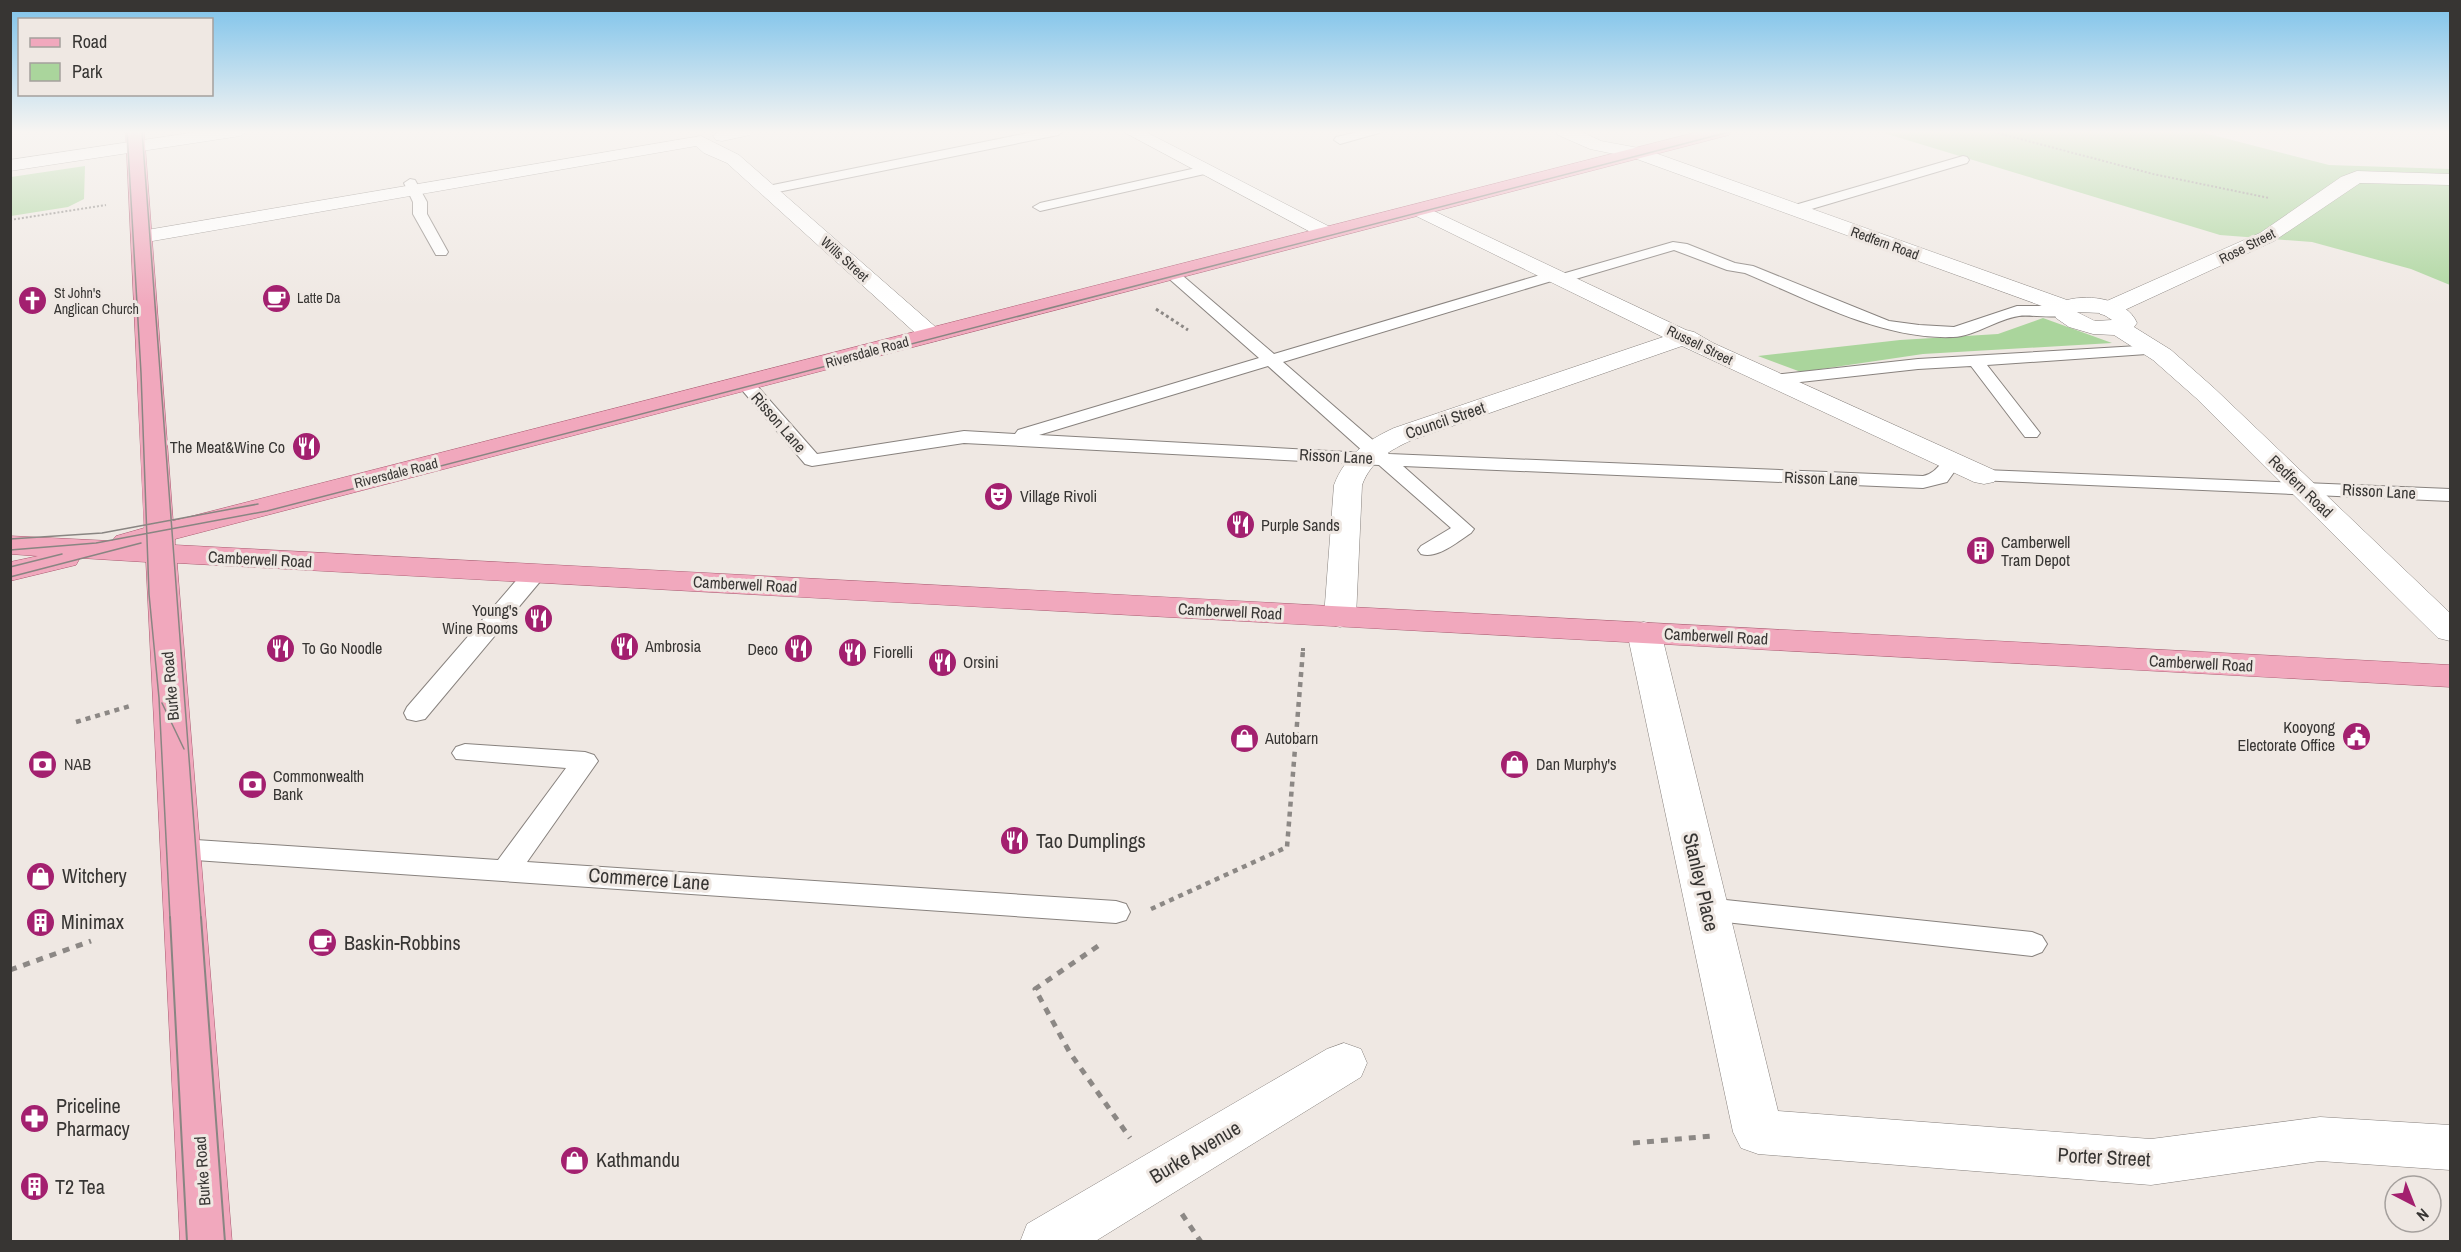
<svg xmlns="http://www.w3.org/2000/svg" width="2461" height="1252" font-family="'Archivo Narrow',sans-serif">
	<rect width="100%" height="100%" fill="#efe8e3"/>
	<path fill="#aad59c" d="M1877 131H2197L2329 165 2450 169V285L2411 269 2312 242 2220 235Z
		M85 166 84 199 68 207 11 216V177Z
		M2043 318 2112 343 1923 354 1801 372 1758 356 1900 340 1998 334Z"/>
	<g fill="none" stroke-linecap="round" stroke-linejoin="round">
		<defs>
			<path id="lane" d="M1038 131H1064L1058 135 768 194 762 190 768 186Z
				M1362 131H1386L1340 144 1334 140 1336 137Z
				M1963 156 1967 157 1969 160 1967 163 1798 213H1788L1786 210 1788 207Z
				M1205 166 1211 170 1209 173 1040 211 1033 207 1040 203Z
				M410 179 415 180 427 202V214L448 252 446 255H436L413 214V202L404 183Z
				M1673 242 1687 244 1735 263 1753 266 1889 321 1919 325 1954 327 2017 306H2064L2072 311C2064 321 2032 314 2019 316 1997 319 1976 336 1953 337 1882 340 1810 300 1745 273L1727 270 1674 250 1562 283 1555 280 1283 362 1389 454 1923 476C1944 471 1939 452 1960 457L1962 461 1947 482 1923 488 1403 466 1474 529 1471 533C1457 542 1438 559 1421 554L1418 550 1421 546 1451 528 1379 465 964 443 812 466 805 464 736 383 739 379H751L817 454 964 431 1015 434 1018 430 1259 358 1166 276 1164 273 1166 270H1176L1274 354 1550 272 1555 271 1562 274ZM1268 366 1365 453 1039 435Z
				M2155 345 2163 350 2161 353 1987 365 2040 433 2037 437H2025L1971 366 1918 369 1774 385 1768 384 1765 380 1768 376 1774 375 1918 359Z
				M1984 470 2450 489V501L1977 480 1974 476 1977 472Z
				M535 567 543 568 546 573 543 578 425 719 416 721 407 719 404 713 407 707 527 568Z
				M465 744 585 752 594 755 598 761 527 862 1116 901 1126 904 1130 912 1126 920 1116 923 181 859 171 856 167 849 171 842 181 839 498 860 566 768 456 759 452 753 456 747Z
				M1707 898 2032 932 2042 936 2047 944 2042 952 2032 956 1707 920 1697 917 1693 909 1697 901Z"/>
			<path id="street" d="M203 131H248L240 136 10 171V160Z
				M719 131H752L750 135 722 141 716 140 713 136Z
				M1122 131H1144L1334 229 1337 233 1334 237H1320Z
				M701 136 739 155 939 330 943 335 939 340 931 342 923 340 727 163 704 153 696 146 141 243 134 241 131 237 134 233 141 231Z
				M2357 171 2450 174V185L2360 183 2274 241 2116 314 2108 316 2100 314 2097 309 2100 304 2260 233 2341 177Z
				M1419 204 1686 330 1694 332 1713 343 1994 470 1998 476 1994 482 1984 484 1974 482 1682 346 1412 440C1390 450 1371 461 1362 485L1356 617 1352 624 1340 627 1328 624 1324 617 1334 485C1345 456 1366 441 1394 428L1663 337 1412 214 1409 210 1412 206Z
				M1644 622 1656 625 1661 632 1778 1111 2151 1139 2320 1117 2450 1125V1170L2320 1161 2151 1185 1758 1154 1741 1148 1733 1132 1627 632 1632 625Z
				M1344 1043 1361 1049 1367 1063 1361 1077 1094 1242H1020L1027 1224 1327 1049Z"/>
			<path id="secondary" d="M1556 131H1580L1601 141 1644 149 2067 300C2090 294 2127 299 2137 323L2134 327 2171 350 2214 388 2450 613V641L2438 638 2196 398 2153 360 2114 335 2093 334 2069 327 2056 318 2053 310 1634 158 1590 149 1558 135ZM2077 312 2101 313 2112 320 2095 321Z"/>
			<path id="primary" d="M126 131H144L173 521 1701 131H1731L1729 135 175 539V545L2450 665V687L177 563 232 1242H180L146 562 80 558 76 565 10 581V562L38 556 10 554V536L112 541 116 536 144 528Z"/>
		</defs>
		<use href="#lane" stroke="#88827e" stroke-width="2"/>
		<use href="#street" stroke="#88827e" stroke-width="1"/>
		<use href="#secondary" stroke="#88827e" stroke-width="1"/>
		<use href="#primary" stroke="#a95a70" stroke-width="1"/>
		<path stroke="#8c8885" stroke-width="2" stroke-dasharray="2 2" stroke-linecap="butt" d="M1990 131 2153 174 2269 198
			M10 220 106 205"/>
		<path stroke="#8c8885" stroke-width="3" stroke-dasharray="3 3" stroke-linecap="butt" d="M1156 309 1188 330"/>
		<path stroke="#8c8885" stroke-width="4" stroke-dasharray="4 4" stroke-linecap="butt" d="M1303 651V648"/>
		<path stroke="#8c8885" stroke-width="4.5" stroke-dasharray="5 5" stroke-linecap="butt" d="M76 722 130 706
			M1151 909 1287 847 1303 650"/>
		<path stroke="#8c8885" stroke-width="5" stroke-dasharray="7 7" stroke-linecap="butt" d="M1098 946 1035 989 1070 1053 1130 1138
			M10 970 91 941
			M1633 1143 1712 1136
			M1182 1214 1201 1242"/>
		<use href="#lane" fill="#fff" fill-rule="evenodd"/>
		<use href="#street" fill="#fff" fill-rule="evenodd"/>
		<use href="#secondary" fill="#fff" fill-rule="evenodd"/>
		<use href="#primary" fill="#f1a8bd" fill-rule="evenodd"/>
		<path stroke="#898582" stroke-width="1.5" d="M127 131 141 373 149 594 159 698 170 918
			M142 131 201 918
			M10 539 102 533 258 504
			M10 550 96 543 267 511 1733 131
			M10 567 62 554
			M10 577 141 543
			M162 703 184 749"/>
		<path stroke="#898582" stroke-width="2" d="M170 917 187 1242
			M201 917 225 1242"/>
	</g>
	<linearGradient id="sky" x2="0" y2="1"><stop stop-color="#7cc2ea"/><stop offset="0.43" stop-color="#f8f5f2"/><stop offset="1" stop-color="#f8f5f2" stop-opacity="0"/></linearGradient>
	<rect width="2461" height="307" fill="url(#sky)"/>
	<defs>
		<symbol id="cafe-disc" viewBox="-11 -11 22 22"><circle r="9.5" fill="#a3206f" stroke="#efe8e3"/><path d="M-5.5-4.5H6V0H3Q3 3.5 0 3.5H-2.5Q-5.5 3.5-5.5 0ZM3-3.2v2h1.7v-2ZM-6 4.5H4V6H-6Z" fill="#fff"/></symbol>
		<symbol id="church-disc" viewBox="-11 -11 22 22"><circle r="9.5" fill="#a3206f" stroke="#efe8e3"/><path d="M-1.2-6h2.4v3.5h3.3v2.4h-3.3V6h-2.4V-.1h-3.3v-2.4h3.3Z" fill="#fff"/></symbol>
		<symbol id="restaurant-disc" viewBox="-11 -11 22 22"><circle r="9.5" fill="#a3206f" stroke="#efe8e3"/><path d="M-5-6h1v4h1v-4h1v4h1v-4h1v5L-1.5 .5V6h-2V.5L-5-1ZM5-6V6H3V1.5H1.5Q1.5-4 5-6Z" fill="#fff"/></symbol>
		<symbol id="theatre-disc" viewBox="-11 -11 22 22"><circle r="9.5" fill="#a3206f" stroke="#efe8e3"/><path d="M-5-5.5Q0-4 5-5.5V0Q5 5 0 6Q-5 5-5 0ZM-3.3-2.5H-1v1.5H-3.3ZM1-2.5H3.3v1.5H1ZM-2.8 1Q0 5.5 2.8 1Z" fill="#fff"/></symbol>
		<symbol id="building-disc" viewBox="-11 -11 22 22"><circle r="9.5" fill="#a3206f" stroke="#efe8e3"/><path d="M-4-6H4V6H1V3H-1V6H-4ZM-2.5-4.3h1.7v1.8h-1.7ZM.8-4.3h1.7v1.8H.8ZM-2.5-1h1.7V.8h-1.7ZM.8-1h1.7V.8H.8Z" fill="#fff"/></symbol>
		<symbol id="civic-disc" viewBox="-11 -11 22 22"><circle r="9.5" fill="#a3206f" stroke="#efe8e3"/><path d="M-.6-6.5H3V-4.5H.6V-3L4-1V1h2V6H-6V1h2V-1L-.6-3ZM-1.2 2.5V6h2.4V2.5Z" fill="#fff"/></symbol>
		<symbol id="shop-disc" viewBox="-11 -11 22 22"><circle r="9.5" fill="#a3206f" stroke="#efe8e3"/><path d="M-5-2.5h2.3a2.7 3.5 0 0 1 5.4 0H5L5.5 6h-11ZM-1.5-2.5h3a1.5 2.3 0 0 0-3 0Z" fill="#fff"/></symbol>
		<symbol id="bank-disc" viewBox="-11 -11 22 22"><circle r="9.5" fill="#a3206f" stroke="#efe8e3"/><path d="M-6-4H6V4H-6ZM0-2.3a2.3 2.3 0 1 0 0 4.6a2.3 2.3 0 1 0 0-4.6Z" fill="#fff"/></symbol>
		<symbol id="pharmacy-disc" viewBox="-11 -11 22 22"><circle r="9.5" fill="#a3206f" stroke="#efe8e3"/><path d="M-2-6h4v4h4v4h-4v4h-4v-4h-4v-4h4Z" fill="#fff"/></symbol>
	</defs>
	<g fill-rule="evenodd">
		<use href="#cafe-disc" x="260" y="282" width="33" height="33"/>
		<use href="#church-disc" x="16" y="284" width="33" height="33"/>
		<use href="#restaurant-disc" x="290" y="430" width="33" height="33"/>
		<use href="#theatre-disc" x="982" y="480" width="33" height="33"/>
		<use href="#restaurant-disc" x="1224" y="508" width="33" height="33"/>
		<use href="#building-disc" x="1964" y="534" width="33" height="33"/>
		<use href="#restaurant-disc" x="522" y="602" width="33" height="33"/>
		<use href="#restaurant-disc" x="608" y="630" width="33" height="33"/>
		<use href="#restaurant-disc" x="264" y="632" width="33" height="33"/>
		<use href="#restaurant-disc" x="782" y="632" width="33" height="33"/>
		<use href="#restaurant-disc" x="836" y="636" width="33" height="33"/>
		<use href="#restaurant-disc" x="926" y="646" width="33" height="33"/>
		<use href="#civic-disc" x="2340" y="720" width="33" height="33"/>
		<use href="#shop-disc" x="1228" y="722" width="33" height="33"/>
		<use href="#bank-disc" x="26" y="748" width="33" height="33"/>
		<use href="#shop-disc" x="1498" y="748" width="33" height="33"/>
		<use href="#bank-disc" x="236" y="768" width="33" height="33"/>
		<use href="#restaurant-disc" x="998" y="824" width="33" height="33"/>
		<use href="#shop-disc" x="24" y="860" width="33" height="33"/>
		<use href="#building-disc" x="24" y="906" width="33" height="33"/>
		<use href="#cafe-disc" x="306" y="926" width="33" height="33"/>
		<use href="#pharmacy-disc" x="18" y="1102" width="33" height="33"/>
		<use href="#shop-disc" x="558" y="1144" width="33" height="33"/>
		<use href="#building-disc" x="18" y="1170" width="33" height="33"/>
	</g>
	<g text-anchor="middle" stroke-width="6" stroke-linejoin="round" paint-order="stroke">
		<g font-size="14" fill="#373533" stroke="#efe8e3">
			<text transform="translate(1885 243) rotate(20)" y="5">Redfern Road</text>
			<text transform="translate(2247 246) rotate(-27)" y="5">Rose Street</text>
			<text transform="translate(845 259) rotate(42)" y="5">Wills Street</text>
			<text transform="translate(1700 345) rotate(26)" y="5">Russell Street</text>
			<text transform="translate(867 352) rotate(-15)" y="5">Riversdale Road</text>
			<text transform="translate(396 473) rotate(-14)" y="5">Riversdale Road</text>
		</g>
		<g font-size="14" fill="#373533" stroke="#efe8e3" text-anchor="start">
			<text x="54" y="298">St John's<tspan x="54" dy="16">Anglican Church</tspan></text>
			<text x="297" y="303">Latte Da</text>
		</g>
		<g font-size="16" fill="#373533" stroke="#efe8e3">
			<text transform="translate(1445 420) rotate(-19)" y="6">Council Street</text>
			<text transform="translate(779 422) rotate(49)" y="6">Risson Lane</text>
			<text transform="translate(1336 456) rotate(3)" y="6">Risson Lane</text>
			<text transform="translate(1821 478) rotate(2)" y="6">Risson Lane</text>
			<text transform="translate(2301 486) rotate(44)" y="6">Redfern Road</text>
			<text transform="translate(2379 491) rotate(3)" y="6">Risson Lane</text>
			<text transform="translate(260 559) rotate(3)" y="6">Camberwell Road</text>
			<text transform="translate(745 584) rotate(3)" y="6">Camberwell Road</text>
			<text transform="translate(1230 611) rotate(3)" y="6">Camberwell Road</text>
			<text transform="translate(1716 636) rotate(3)" y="6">Camberwell Road</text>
			<text transform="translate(2201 663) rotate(3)" y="6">Camberwell Road</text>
			<text transform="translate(170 686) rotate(-95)" y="6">Burke Road</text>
			<text transform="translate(202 1171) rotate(-94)" y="6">Burke Road</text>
		</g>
		<g font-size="16" fill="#373533" stroke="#efe8e3" text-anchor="start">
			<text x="285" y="453" text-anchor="end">The Meat&amp;Wine Co</text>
			<text x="1020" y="502">Village Rivoli</text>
			<text x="1261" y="531">Purple Sands</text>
			<text x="2001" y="548">Camberwell<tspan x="2001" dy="18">Tram Depot</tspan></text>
			<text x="518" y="616" text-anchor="end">Young's<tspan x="518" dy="18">Wine Rooms</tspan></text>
			<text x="645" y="652">Ambrosia</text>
			<text x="302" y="654">To Go Noodle</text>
			<text x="778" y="655" text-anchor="end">Deco</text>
			<text x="873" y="658">Fiorelli</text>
			<text x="963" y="668">Orsini</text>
			<text x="2335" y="733" text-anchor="end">Kooyong<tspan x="2335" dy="18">Electorate Office</tspan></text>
			<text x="1265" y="744">Autobarn</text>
			<text x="64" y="770">NAB</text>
			<text x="1536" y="770">Dan Murphy's</text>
			<text x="273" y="782">Commonwealth<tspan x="273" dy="18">Bank</tspan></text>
		</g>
		<g font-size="20" fill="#373533" stroke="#efe8e3" text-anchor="start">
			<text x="1036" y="848">Tao Dumplings</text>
			<text x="62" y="883">Witchery</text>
			<text x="61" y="929">Minimax</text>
			<text x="344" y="950">Baskin-Robbins</text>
			<text x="56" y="1113">Priceline<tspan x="56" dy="23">Pharmacy</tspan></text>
			<text x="596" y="1167">Kathmandu</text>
			<text x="55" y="1194">T2 Tea</text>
		</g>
		<g font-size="20" fill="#373533" stroke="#efe8e3">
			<text transform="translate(649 879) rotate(4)" y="7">Commerce Lane</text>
			<text transform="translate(1701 882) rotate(77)" y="7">Stanley Place</text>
			<text transform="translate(1195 1152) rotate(-31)" y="7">Burke Avenue</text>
			<text transform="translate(2104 1157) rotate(3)" y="7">Porter Street</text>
		</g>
	</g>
	<rect width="2461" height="1252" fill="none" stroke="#373533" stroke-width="24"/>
	<rect x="18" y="18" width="195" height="78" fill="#efe8e3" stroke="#a5a09d" stroke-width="1.5"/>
	<rect x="30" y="38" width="30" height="9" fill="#f1a8bd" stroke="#a5a09d" stroke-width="1.5"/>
	<text x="72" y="48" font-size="18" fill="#373533">Road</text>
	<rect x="30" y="63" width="30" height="18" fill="#aad59c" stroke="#a5a09d" stroke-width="1.5"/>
	<text x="72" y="78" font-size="18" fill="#373533">Park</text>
	<g transform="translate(2413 1204) rotate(138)"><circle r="28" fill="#efe8e3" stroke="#a5a09d" stroke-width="1.5"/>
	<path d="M0-4.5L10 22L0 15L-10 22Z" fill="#a3206f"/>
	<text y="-9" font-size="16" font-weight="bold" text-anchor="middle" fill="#373533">N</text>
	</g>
</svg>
